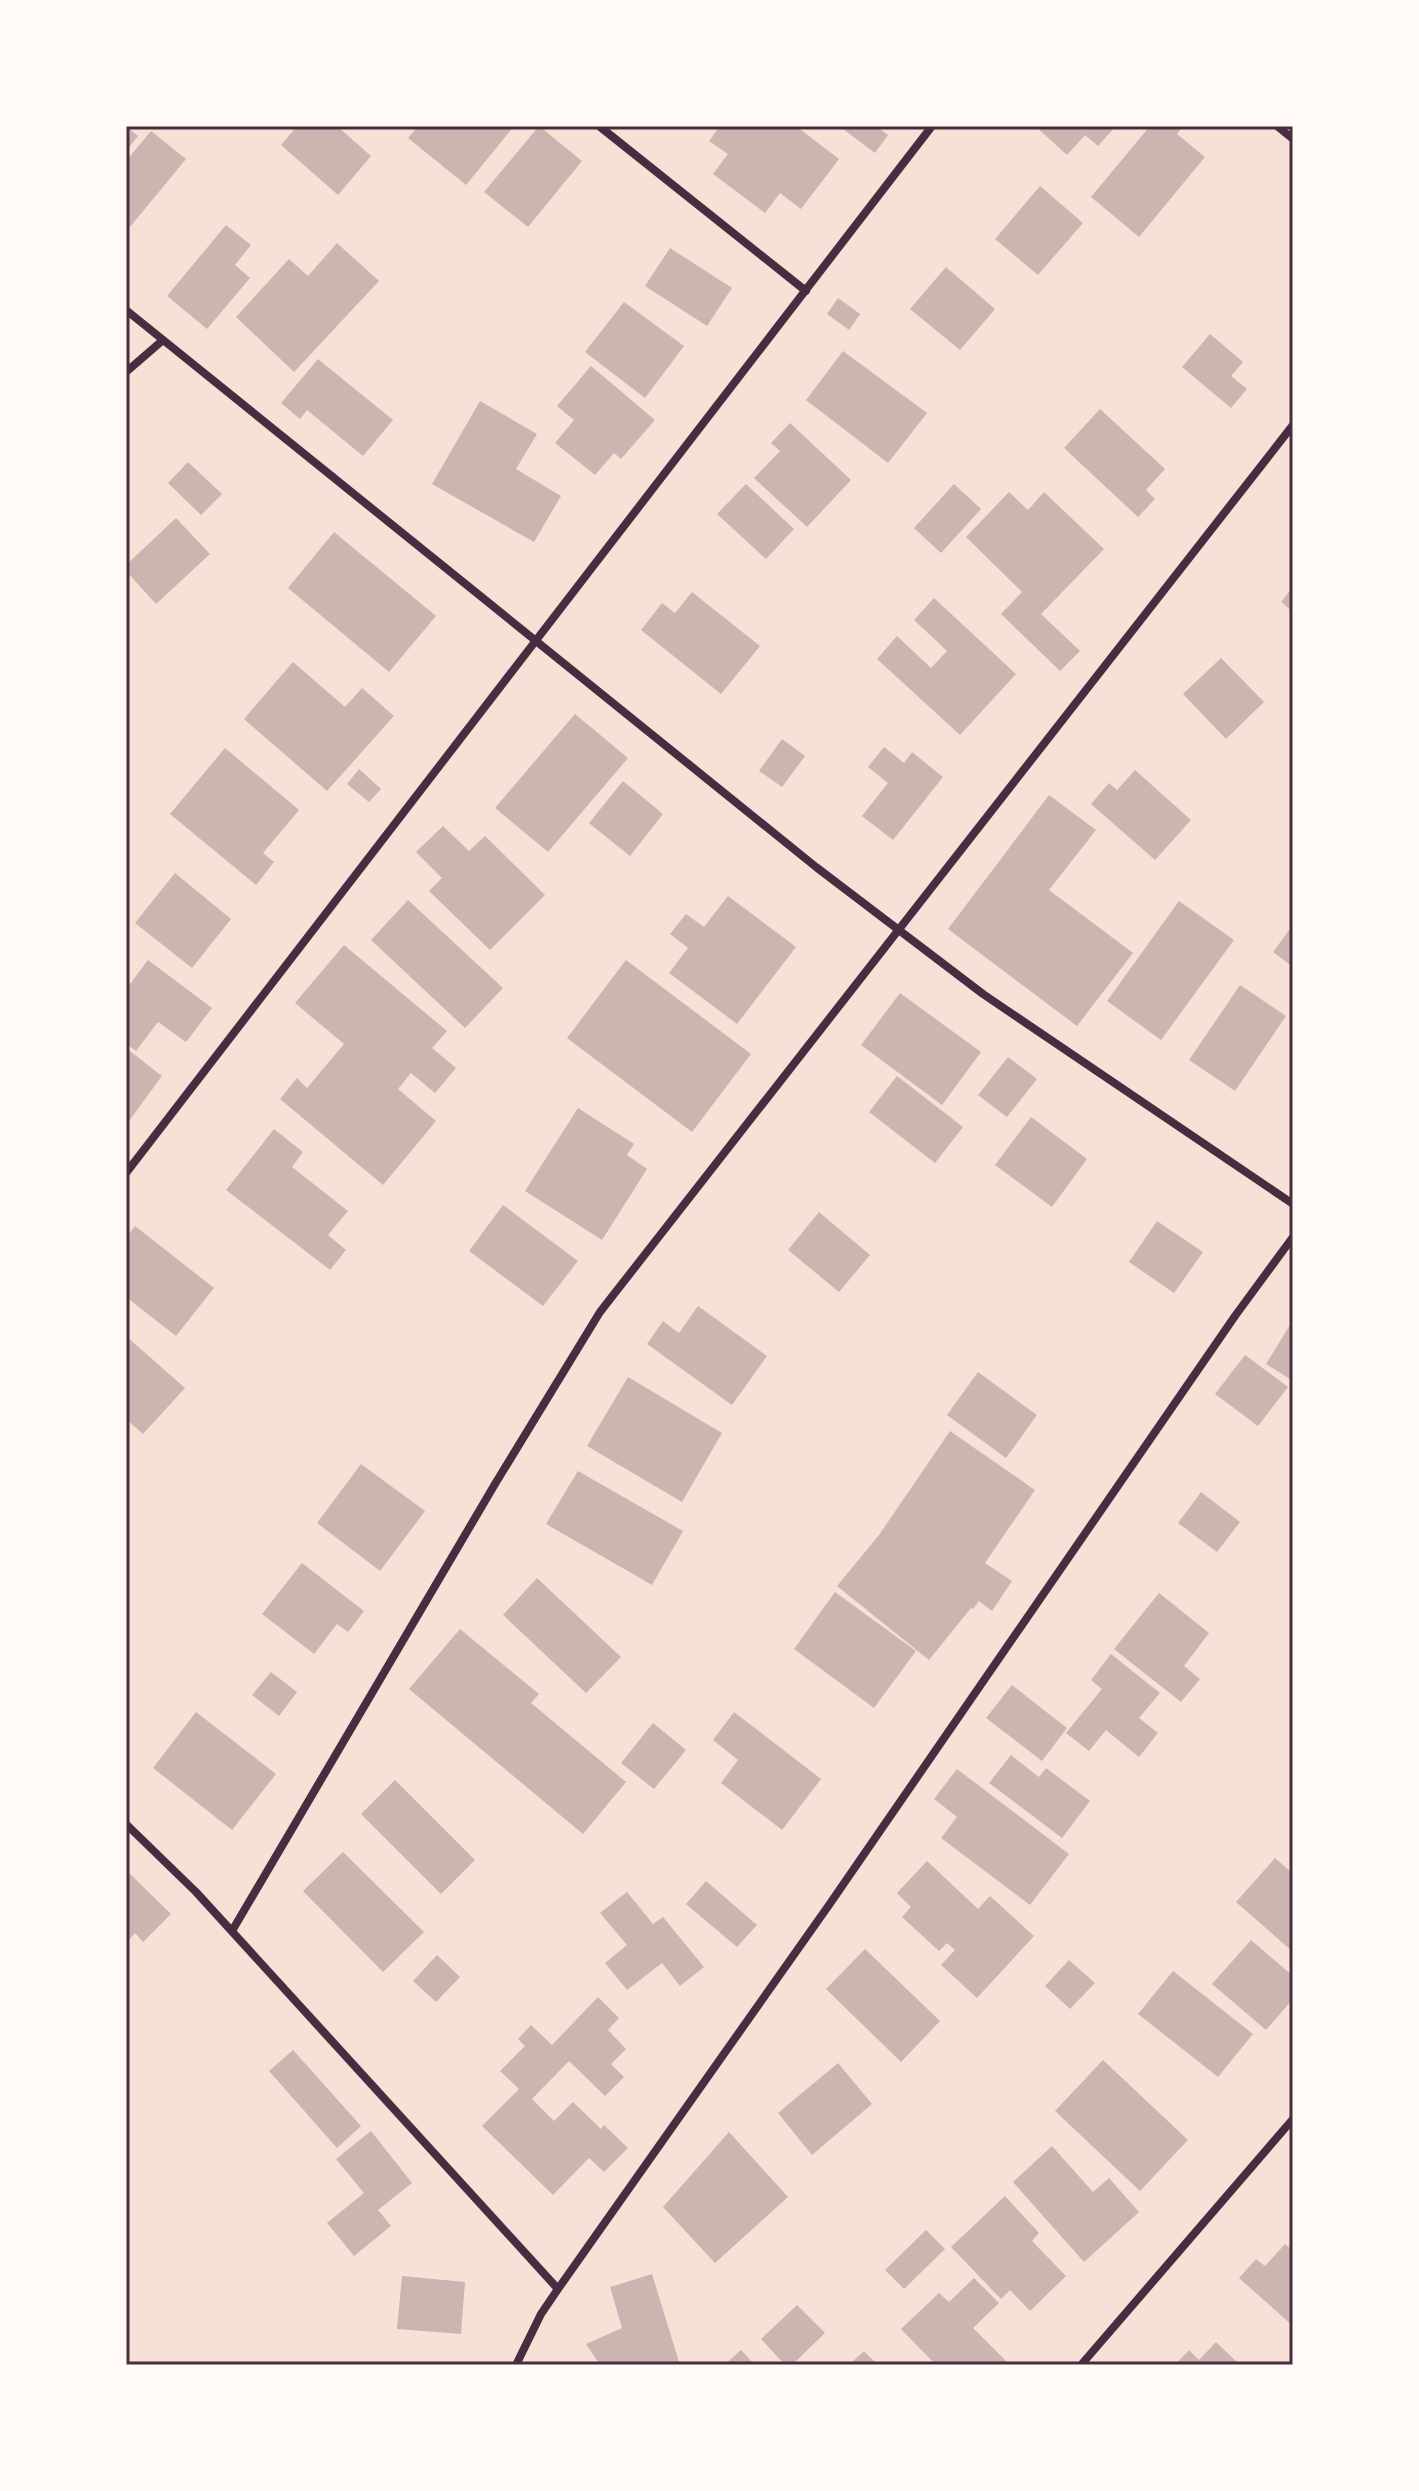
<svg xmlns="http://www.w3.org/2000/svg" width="1419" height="2491" font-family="Mulish,sans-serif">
	<rect width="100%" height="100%" fill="#f7e1d7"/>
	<path fill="#ccb4b1" d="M126 126 138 136 126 151Z
		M297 126H337L371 156 338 195 281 145Z
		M418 126H514L466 185 408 138Z
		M539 126 582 161 528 227 484 192Z
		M720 126H796L839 159 801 209 780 193 765 213 713 174 728 154 709 141Z
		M839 126H876L888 135 875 153Z
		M1035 126H1116L1098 146 1085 135 1067 155Z
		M1150 126H1183L1177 134 1205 157 1139 237 1091 197Z
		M151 131 186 159 130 227 126 224V161Z
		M1040 186 1083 223 1038 275 995 239Z
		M226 225 251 245 235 265 250 278 207 329 167 296Z
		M337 243 379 281 294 372 236 317 289 259 308 276Z
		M670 248 732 288 707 326 645 286Z
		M946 267 995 309 960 350 910 309Z
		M838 298 860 314 849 330 827 314Z
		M624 302 684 346 645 398 585 352Z
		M1210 334 1243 362 1231 376 1247 389 1231 408 1182 367Z
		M843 351 927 413 888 463 806 400Z
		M318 359 393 420 363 456 307 410 300 419 281 403Z
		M591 366 655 420 621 459 614 453 595 475 555 443 574 420 557 406Z
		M480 401 537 434 516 469 561 496 534 542 432 484Z
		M1100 409 1165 469 1146 490 1155 499 1138 517 1064 448Z
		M790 423 851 480 807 527 754 478 780 451 771 443Z
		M188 462 222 494 201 515 168 483Z
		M746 484 794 529 766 559 717 514Z
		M954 484 981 509 941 553 914 528Z
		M1009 492 1028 510 1044 492 1104 549 1041 614 1080 651 1060 671 1001 614 1022 592 966 537Z
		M176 518 210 554 156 604 126 571V565Z
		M334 532 436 616 389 672 288 588Z
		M1293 587V612L1281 602Z
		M692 592 760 646 721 694 641 630 662 603 675 613Z
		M934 598 1016 674 960 735 877 659 897 636 931 668 947 651 914 620Z
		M1221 658 1264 702 1226 739 1183 694Z
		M293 662 345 707 362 688 394 716 327 791 244 719Z
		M575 714 628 758 548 852 495 808Z
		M782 739 805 756 782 787 759 771Z
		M884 747 904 763 912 752 943 777 893 840 862 816 888 783 868 767Z
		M225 748 299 810 263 853 274 862 256 885 170 814Z
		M359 769 381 789 369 802 347 784Z
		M1135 770 1191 820 1155 860 1091 804 1109 783 1117 790Z
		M623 781 663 814 630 856 589 823Z
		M1049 795 1096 830 1049 890 1133 953 1077 1026 948 929Z
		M443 826 469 851 485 836 545 895 490 950 429 891 442 878 416 852Z
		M175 873 231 919 192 968 135 923Z
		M728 896 796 947 737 1024 669 973 688 948 670 934 686 914 704 927Z
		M408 900 503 988 465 1028 371 940Z
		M1179 901 1234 940 1161 1040 1107 1001Z
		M1293 925V967L1273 952Z
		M344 945 447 1031 432 1048 456 1068 435 1093 411 1073 398 1089 436 1121 383 1185 280 1099 297 1078 307 1088 344 1044 295 1003Z
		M148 960 212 1008 186 1042 158 1022 136 1051 126 1044V980L130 984Z
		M626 960 751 1054 692 1132 567 1038Z
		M1240 985 1286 1016 1235 1091 1189 1060Z
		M900 993 981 1052 942 1105 861 1045Z
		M126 1048 162 1076 126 1125Z
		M1008 1057 1037 1079 1007 1117 978 1095Z
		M897 1076 963 1127 935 1163 869 1112Z
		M578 1108 634 1144 627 1155 647 1169 602 1240 525 1191Z
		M1031 1117 1087 1159 1052 1207 995 1165Z
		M274 1129 303 1152 292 1167 348 1211 328 1235 346 1250 330 1270 226 1190Z
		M503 1205 578 1261 543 1306 469 1251Z
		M819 1212 870 1255 839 1292 788 1250Z
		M1157 1221 1203 1252 1174 1293 1129 1262Z
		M135 1226 214 1288 176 1336 126 1297V1238Z
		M698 1306 767 1356 732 1405 647 1344 663 1321 679 1333Z
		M1293 1320V1381L1266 1364Z
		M126 1336 185 1388 143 1434 126 1419Z
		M1245 1355 1288 1387 1258 1426 1215 1394Z
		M978 1372 1037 1415 1006 1458 947 1415Z
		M628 1377 722 1433 682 1502 587 1446Z
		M950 1431 1035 1490 985 1563 1012 1581 992 1611 979 1601 973 1609 971 1608 929 1660 837 1586 879 1535Z
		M361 1464 425 1511 380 1571 317 1523Z
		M578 1471 683 1531 652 1585 546 1524Z
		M1201 1492 1240 1522 1217 1552 1178 1523Z
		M302 1563 364 1611 348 1632 337 1624 314 1654 262 1614Z
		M537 1578 621 1657 586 1693 503 1615Z
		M835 1592 916 1651 874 1708 794 1649Z
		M1159 1593 1209 1633 1184 1666 1200 1679 1181 1702 1114 1649Z
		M460 1629 539 1694 531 1703 626 1782 583 1834 409 1689Z
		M1111 1654 1160 1693 1139 1718 1158 1733 1139 1757 1106 1730 1089 1751 1066 1733 1102 1689 1091 1680Z
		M271 1672 297 1692 279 1716 252 1695Z
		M1012 1685 1067 1728 1042 1761 986 1718Z
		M196 1712 276 1774 232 1830 153 1768Z
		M734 1712 821 1779 782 1830 721 1783 738 1760 713 1740Z
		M653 1723 686 1750 654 1789 621 1763Z
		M1011 1755 1039 1777 1046 1768 1090 1801 1062 1838 989 1783Z
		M957 1769 1069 1854 1030 1905 941 1838 957 1817 934 1799Z
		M395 1780 475 1860 441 1894 361 1814Z
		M343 1852 424 1932 383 1972 303 1891Z
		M1275 1858 1293 1874V1952L1236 1902Z
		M927 1861 978 1909 990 1896 1034 1936 977 1998 941 1965 955 1950 947 1943 939 1951 902 1917 911 1907 897 1893Z
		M126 1870 171 1914 143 1942 135 1933 126 1943Z
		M706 1881 757 1925 737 1947 686 1904Z
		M627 1892 653 1924 663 1917 704 1967 680 1986 662 1963 627 1990 605 1963 627 1945 600 1913Z
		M1251 1940 1293 1976V1999L1266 2030 1212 1984Z
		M865 1949 940 2021 901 2062 826 1989Z
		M437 1955 460 1977 436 2002 413 1981Z
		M1069 1960 1095 1983 1070 2009 1045 1986Z
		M1173 1971 1253 2034 1218 2077 1138 2014Z
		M598 1997 619 2018 608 2030 626 2049 611 2064 624 2077 605 2096 569 2061 532 2099 554 2121 573 2102 601 2129 604 2125 628 2148 604 2172 589 2158 553 2195 482 2126 519 2089 500 2071 525 2046 518 2039 531 2025 552 2045Z
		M293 2050 361 2126 337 2148 269 2071Z
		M1103 2060 1188 2140 1140 2191 1055 2111Z
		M838 2063 872 2104 812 2155 778 2113Z
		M371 2131 412 2183 378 2210 391 2226 354 2256 327 2223 364 2193 336 2159Z
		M729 2132 788 2197 715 2263 663 2207Z
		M1052 2146 1093 2192 1109 2178 1139 2212 1084 2262 1013 2182Z
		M1005 2196 1039 2233 1032 2241 1066 2276 1030 2311 1010 2290 1001 2299 951 2247Z
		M926 2230 945 2249 904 2289 885 2270Z
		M1285 2244 1293 2251V2326L1239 2278 1256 2259 1265 2266Z
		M652 2274 680 2365H600L586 2344 622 2328 610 2287Z
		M402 2276 465 2282 461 2334 397 2329Z
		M974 2278 999 2303 973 2328 1010 2365H936L901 2329 939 2293 949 2302Z
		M797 2305 825 2333 792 2365H785L761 2339Z
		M1216 2342 1240 2365H1175L1189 2350 1199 2360Z
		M741 2350 755 2365H724Z
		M864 2351 878 2365H849Z"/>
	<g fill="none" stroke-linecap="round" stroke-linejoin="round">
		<path stroke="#4a2c40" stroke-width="8" d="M599 126 806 291
			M1277 126 1293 139
			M126 310 816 867 983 994 1293 1204
			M126 372 163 340
			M126 1173 932 126
			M126 1824 196 1892 558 2289
			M232 1931 495 1484 600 1312 1293 425
			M516 2365 541 2314 558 2289 829 1905 1235 1316 1293 1237
			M1081 2365 1293 2119"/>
	</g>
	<rect width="1419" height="2491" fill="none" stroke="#fffaf5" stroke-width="256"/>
	<rect x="128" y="128" width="1163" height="2235" fill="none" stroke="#4a2c40" stroke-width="3"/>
</svg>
